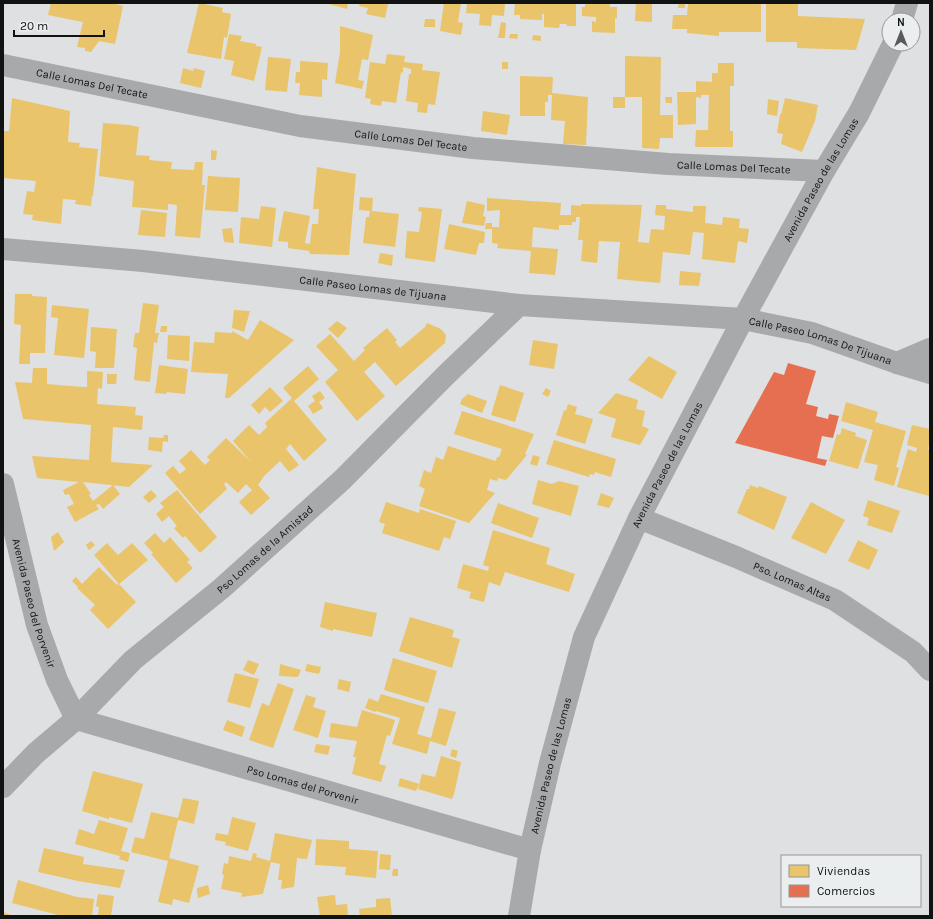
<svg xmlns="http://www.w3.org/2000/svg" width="933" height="919" font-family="Karla,sans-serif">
	<rect width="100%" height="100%" fill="#dee0e1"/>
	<path fill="#e9c46a" d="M51 3H112L123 6 115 44 99 41 91 52 85 51V48L77 47 83 22 48 15Z
		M199 3 223 8 222 12 231 14 227 38 224 37 221 59 187 53Z
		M325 3H348L347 9Z
		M360 3H386L388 4 385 18 366 14 368 8 359 6Z
		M444 3H461L458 22 463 23 461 35 440 31Z
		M467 3H505L504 16 492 15 491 26 479 25 480 14 466 13Z
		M515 3H576V26H566L567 24H560L559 28 544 27V14H542V20L520 19V15H514Z
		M585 3H610V7H617V18H615V33L592 32V21L596 22V17L582 16V7H585Z
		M636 3H652V22L635 21Z
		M679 3H685V8H678Z
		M688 3H761V32H719V36L687 33V29H672L673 15H687Z
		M766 3H798V16L865 19 856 50 797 48V42H766Z
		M425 19H435V27H424Z
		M501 22 506 23 505 38H498Z
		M340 26 373 35 368 60 362 59 358 80 364 81 362 89 335 83 340 52Z
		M229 34 242 36 240 41 256 44V46L262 47 254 81 231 75 234 61 224 59Z
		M510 34H518L517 39 509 38Z
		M533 35 541 36V41L532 40Z
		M387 54 405 56 404 62 423 64 422 70 440 72 435 105 428 104 427 113 417 112 418 103 406 101 409 74H411V69L403 67V73L401 72 396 103 382 101 381 106 370 104 371 99 365 98 370 62 385 64Z
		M625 56 661 57 660 115H673V138H660L659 149 642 148V97H625V108H613V97H625Z
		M268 57 291 59 287 92 265 90Z
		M300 61 328 63 327 80 322 79V97L299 95 300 83H295L296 72H300Z
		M502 62H508V69H502Z
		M718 63H734V86H730V131H733V147H695L696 130H708L709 95H701V98L696 97V124L678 125 677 92H696V81L712 82V73H718Z
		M183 68 193 71 194 68 205 71 201 88 180 83Z
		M520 76 553 77 552 93 588 97 586 145 563 144 565 121 551 120 552 95H548V102H545V116H520Z
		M665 97H672V103H666Z
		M12 98 70 111 68 142 80 143 79 147 98 149 93 196H92L91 206 75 204 76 200 63 199 61 224 32 220 33 215 23 214 27 191 34 192 36 181 3 178V131H9Z
		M785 98 818 105 815 121 802 152 781 144 783 134 777 133 780 114 781 115Z
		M768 99 779 101 777 116 767 114Z
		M483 111 510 115 507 135 481 131Z
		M103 123 129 125 139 127 136 155 150 156 149 160 172 162 171 169 194 170 195 162H203L202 185H205L200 238 175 236 177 205 168 204V210L132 207 134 181 99 176Z
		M211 150 217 151 216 160H211Z
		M317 167 356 174 349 255 310 254 309 251 288 248V242L278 241 284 211 310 216 305 243 310 244 312 224H318L319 209H313Z
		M208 176 240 178 238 212 205 210Z
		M360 197 373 198 372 211 399 214 395 247 363 243 366 217H369L370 211 359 210Z
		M487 198 561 203 560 215H571V205L581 206V204L642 205 638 242 649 243 651 229 664 230 665 216 655 215 656 205H666V209L693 212V206H706L705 223 722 225 723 217 740 219 739 228 749 229 747 243 738 241 735 263 702 259 704 233 693 232 690 255 663 252 660 283 617 279 620 242 599 241 597 263 581 261 583 240H578L580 217H576V222H572V225H559V230L533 227 532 247 558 249 555 275 529 273 531 251 497 248 498 244 492 243V229H485L486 223H492V227H499L500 210 487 211Z
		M467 201 485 205 483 216 486 217 484 226 462 223Z
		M261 206 276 208 272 247 239 243 241 217 259 219Z
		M419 207 442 209 435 262 405 258 407 231 419 232 422 212 418 211Z
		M141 210 167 213 165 237 138 235Z
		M449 224 485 232 484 243H479L476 255 444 249Z
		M232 228 234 243 224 242 222 229Z
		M380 253 393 255 392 266 378 263Z
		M680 271 701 273 699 286 679 285Z
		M15 294H32V296L47 297 45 353H30V364H19L21 325 14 324Z
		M143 303 159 305 155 333H159L157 343 154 342 150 382 134 380 137 348 133 347 135 333H139Z
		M52 305 89 309 84 358 54 355 58 318 51 317Z
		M234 310 250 311 244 332 232 328Z
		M260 320 294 340 229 398H225L228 374 191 372 194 342 214 343 215 332 232 333V331L248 340Z
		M337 321 347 328 338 338 328 329Z
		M427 323 441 329 446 335 445 343 396 386 375 362 364 372 385 396 357 421 325 382 338 370 316 346 330 334 354 361 365 350 363 348 387 328 397 340 395 342 400 348 425 327Z
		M161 326H167V332H160Z
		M91 327 117 329 114 368H95L96 352 90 351Z
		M168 335 190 336 189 361 167 359Z
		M533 340 558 344 554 369 529 365Z
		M649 356 677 372 662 399 628 380Z
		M159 365 188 369 185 394 167 392 166 394 155 393Z
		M308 366 319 379 294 401 327 440 304 461 290 444 286 449 299 465 289 472 280 461 264 476 258 485 270 498 251 515 239 502 252 490 246 484 238 493 226 482 224 484 227 489 200 514 165 473 173 466 180 474 186 469 179 461 191 450 205 465 210 460 207 457 226 438 251 462 233 441 249 425 259 435 267 427 265 423 292 398 283 388Z
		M33 368H47V384L83 387H87V371L103 372 102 389 98 388 97 404 136 407 135 415 143 416 142 430 113 427 111 462 153 465 129 487 83 482 91 494 89 495 93 501 113 485 120 494 103 509 99 504 96 505 99 509 75 522 67 507 74 504 69 494 65 495 63 490 79 482 37 478 32 456 89 460 91 425 23 419 15 382 32 383Z
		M107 374H117L116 384H107Z
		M500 385 524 393 515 422 491 415Z
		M270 387 283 401 270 412 265 407 259 414 251 405Z
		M546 388 551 391 548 397 542 394Z
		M320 391 325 398 319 402 323 408 313 414 308 406 315 401 312 396Z
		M616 393 638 400 636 409 645 411 642 426 649 429 640 445 611 437 616 419 598 413Z
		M468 394 487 401 482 413 460 404 462 399Z
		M846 402 878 412 875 422 906 431 896 467 899 468 894 486 874 480 878 465 864 462 873 430 841 421Z
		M568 404 577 407 575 414 593 419 585 444 556 435 564 410 566 411Z
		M462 411 534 434 525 454 527 455 506 480 498 478 497 481 490 479 487 490 495 493 469 523 419 506 425 489 419 486 424 470 431 473 436 457 443 460 448 446 496 461 497 457H499L502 449 454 434Z
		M912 425 930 429V440L928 449 930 450 929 496 897 487 908 449 916 452 917 448 907 445Z
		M842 428 856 433 855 436 867 440 858 469 829 461 837 434 840 435Z
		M164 435H168V442L163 441 162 452 148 450 149 437 163 438Z
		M554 440 616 459 611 477 595 472 594 475 590 474 589 477 546 464Z
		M533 455 540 457 537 466 530 464Z
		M538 480 552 484 559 481 579 486 571 516 532 504Z
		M750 485 758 488 759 486 787 497 774 530 737 513 747 489H749Z
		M151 490 157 496 149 503 143 497Z
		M177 490 217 537 200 553 185 536 183 538 174 528 177 526 169 516 162 522 156 514 164 507 160 503Z
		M601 493 614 498 609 508 597 505Z
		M868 500 900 511 892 533 867 525 869 518 863 516Z
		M386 502 419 513 420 509 456 521 450 539 444 537 439 551 382 533 385 524 379 522Z
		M811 502 845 520 826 554 791 538Z
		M498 503 539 518 532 538 491 523Z
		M493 530 550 548 546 564 575 574 569 592 505 572 500 586 489 582 484 602 469 598 471 592 457 588 463 564 488 571 489 567 483 565Z
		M58 532 64 542 54 551 51 537Z
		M155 533 164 543 170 537 190 560 187 562 193 568 176 583 151 554 153 553 144 543Z
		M858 540 878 550 869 570 848 561Z
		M91 541 95 545 89 550 86 545Z
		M107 543 118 555 132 543 148 560 119 584 94 555Z
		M99 567 117 585 118 583 136 602 108 629 90 610 95 605 77 588 78 587 72 581 76 577 82 584Z
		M325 602 377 613 372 637 333 629V631L320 627Z
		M410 617 454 630 452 637 460 639 452 668 399 651Z
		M393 658 437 671 428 703 384 690Z
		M248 660 259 664 254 675 243 670Z
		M280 664 301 670 298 677 279 676Z
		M307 664 321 667 319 674 305 671Z
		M235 673 259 679 250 708 227 702Z
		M339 679 351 682 349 692 337 689Z
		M278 683 294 689 273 748 249 740 262 703 269 706Z
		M381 694 425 707 417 734 431 738 439 708 456 712 446 746 430 741 427 754 392 744 400 718 376 711 375 712 365 708 369 698 378 702Z
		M306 695 316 698 313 707 326 711 318 738 293 730Z
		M362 710 395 720 390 736 387 735 379 764 386 766 381 782 352 774 356 757H353L357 741 329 737 331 723 357 727Z
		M227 720 245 727 242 737 223 730Z
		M316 744 330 746 328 755 314 752Z
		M452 749 458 751 456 758 450 756Z
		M441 756 461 762 454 794 452 799 418 789 422 774 435 777Z
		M93 771 143 784 132 823 109 817V819L82 811Z
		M400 778 419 784 416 791 398 786Z
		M183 798 199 801 194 824 178 820 169 858 199 866 189 903 173 899 172 905 158 902 168 861 131 852 135 837 144 839 151 812 178 818Z
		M232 817 256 823 248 851 225 845 226 842 215 840 216 833 228 835Z
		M99 820 128 828 121 851 130 853 128 862 119 859 120 856 75 844 79 829 94 834Z
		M275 833 312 840 307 859 297 858 294 887 281 889 282 880H278L280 864 271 862 263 894 241 897 242 893 221 889 224 875 222 874 224 863 228 864 229 856 251 861 253 853 257 854 256 857 270 861Z
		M316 839 349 841V849L378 851 376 878 345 875 346 867 315 865Z
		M44 848 84 857 83 864 125 870 120 888 78 881 38 872Z
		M380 854 391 855 390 870 379 869Z
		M393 869H398V876H392Z
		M18 880 77 897 94 899 92 916H62L12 903Z
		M208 885 210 894 198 898 197 892V888Z
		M98 894 114 896 111 916H98L99 907 96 906Z
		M335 895 336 905 347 904 348 916H320L317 897Z
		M390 898 392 916H360L359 909 376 907V899Z
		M3 912 13 916H3Z"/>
	<path fill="#e76f51" d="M788 363 816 371 806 404 818 407 816 416 828 419 829 414 839 416 833 438 822 436 817 458 827 460 825 466 735 443 774 372 784 375Z"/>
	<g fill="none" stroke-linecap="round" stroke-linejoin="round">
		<g stroke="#a8a9aa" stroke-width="22">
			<path id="s1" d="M3 65 300 126 473 148 668 164 824 171"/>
			<path id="s2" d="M3 249 143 261 519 305 743 319 812 333 897 363 930 373"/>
			<path d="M897 363 930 349"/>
			<path id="s3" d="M3 484 37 625 57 680 76 719"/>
			<path id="s4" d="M639 518 736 557 835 600 913 652 930 670"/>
			<path id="s5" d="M76 719 530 850"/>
			<path id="s6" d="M3 787 36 753 76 719 133 660 222 588 342 480 446 375 519 305"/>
		</g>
		<g stroke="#a8a9aa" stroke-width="22">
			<path d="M902 20 907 3"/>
			<path id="s7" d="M519 916 530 850 550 763 584 637 639 518 743 319 824 171 859 113 893 44"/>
		</g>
	</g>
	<g text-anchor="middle" stroke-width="4" stroke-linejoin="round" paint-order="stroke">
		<g font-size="11" fill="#111212" stroke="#ebeeef">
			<text dy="4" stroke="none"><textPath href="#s1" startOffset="91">Calle Lomas Del Tecate</textPath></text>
			<text dy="4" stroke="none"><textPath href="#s1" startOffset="415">Calle Lomas Del Tecate</textPath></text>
			<text dy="4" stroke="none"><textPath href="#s1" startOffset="739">Calle Lomas Del Tecate</textPath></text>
			<text dy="4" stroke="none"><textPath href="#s7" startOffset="802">Avenida Paseo de las Lomas</textPath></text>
			<text dy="4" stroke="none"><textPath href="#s2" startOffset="372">Calle Paseo Lomas de Tijuana</textPath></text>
			<text dy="4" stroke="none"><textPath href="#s2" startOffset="824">Calle Paseo Lomas De Tijuana</textPath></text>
			<text dy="4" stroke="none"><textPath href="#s7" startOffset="478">Avenida Paseo de las Lomas</textPath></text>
			<text dy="4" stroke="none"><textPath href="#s6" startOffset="354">Pso Lomas de la Amistad</textPath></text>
			<text dy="4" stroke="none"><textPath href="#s4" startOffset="166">Pso. Lomas Altas</textPath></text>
			<text dy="4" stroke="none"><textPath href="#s3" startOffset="123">Avenida Paseo del Porvenir</textPath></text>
			<text dy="4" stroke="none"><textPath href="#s7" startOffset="154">Avenida Paseo de las Lomas</textPath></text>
			<text dy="4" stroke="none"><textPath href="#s5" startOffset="236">Pso Lomas del Porvenir</textPath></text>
		</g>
	</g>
	<rect width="933" height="919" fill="none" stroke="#111212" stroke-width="8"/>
	<rect x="781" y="855" width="140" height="52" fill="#ebeeef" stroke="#949697"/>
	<rect x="789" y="865" width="20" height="12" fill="#e9c46a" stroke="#949697"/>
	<text x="817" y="875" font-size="12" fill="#111212">Viviendas</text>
	<rect x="789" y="885" width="20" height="12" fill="#e76f51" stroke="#949697"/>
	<text x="817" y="895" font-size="12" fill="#111212">Comercios</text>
	<g transform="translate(901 32)"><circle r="19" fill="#ebeeef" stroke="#949697"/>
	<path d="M0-3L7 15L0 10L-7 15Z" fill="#595a5a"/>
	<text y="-6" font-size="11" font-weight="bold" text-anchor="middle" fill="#111212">N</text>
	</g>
	<path d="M14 30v6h90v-6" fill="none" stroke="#111212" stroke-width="2"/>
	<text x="20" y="30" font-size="12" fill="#111212" stroke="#ebeeef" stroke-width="3" paint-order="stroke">20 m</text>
</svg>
